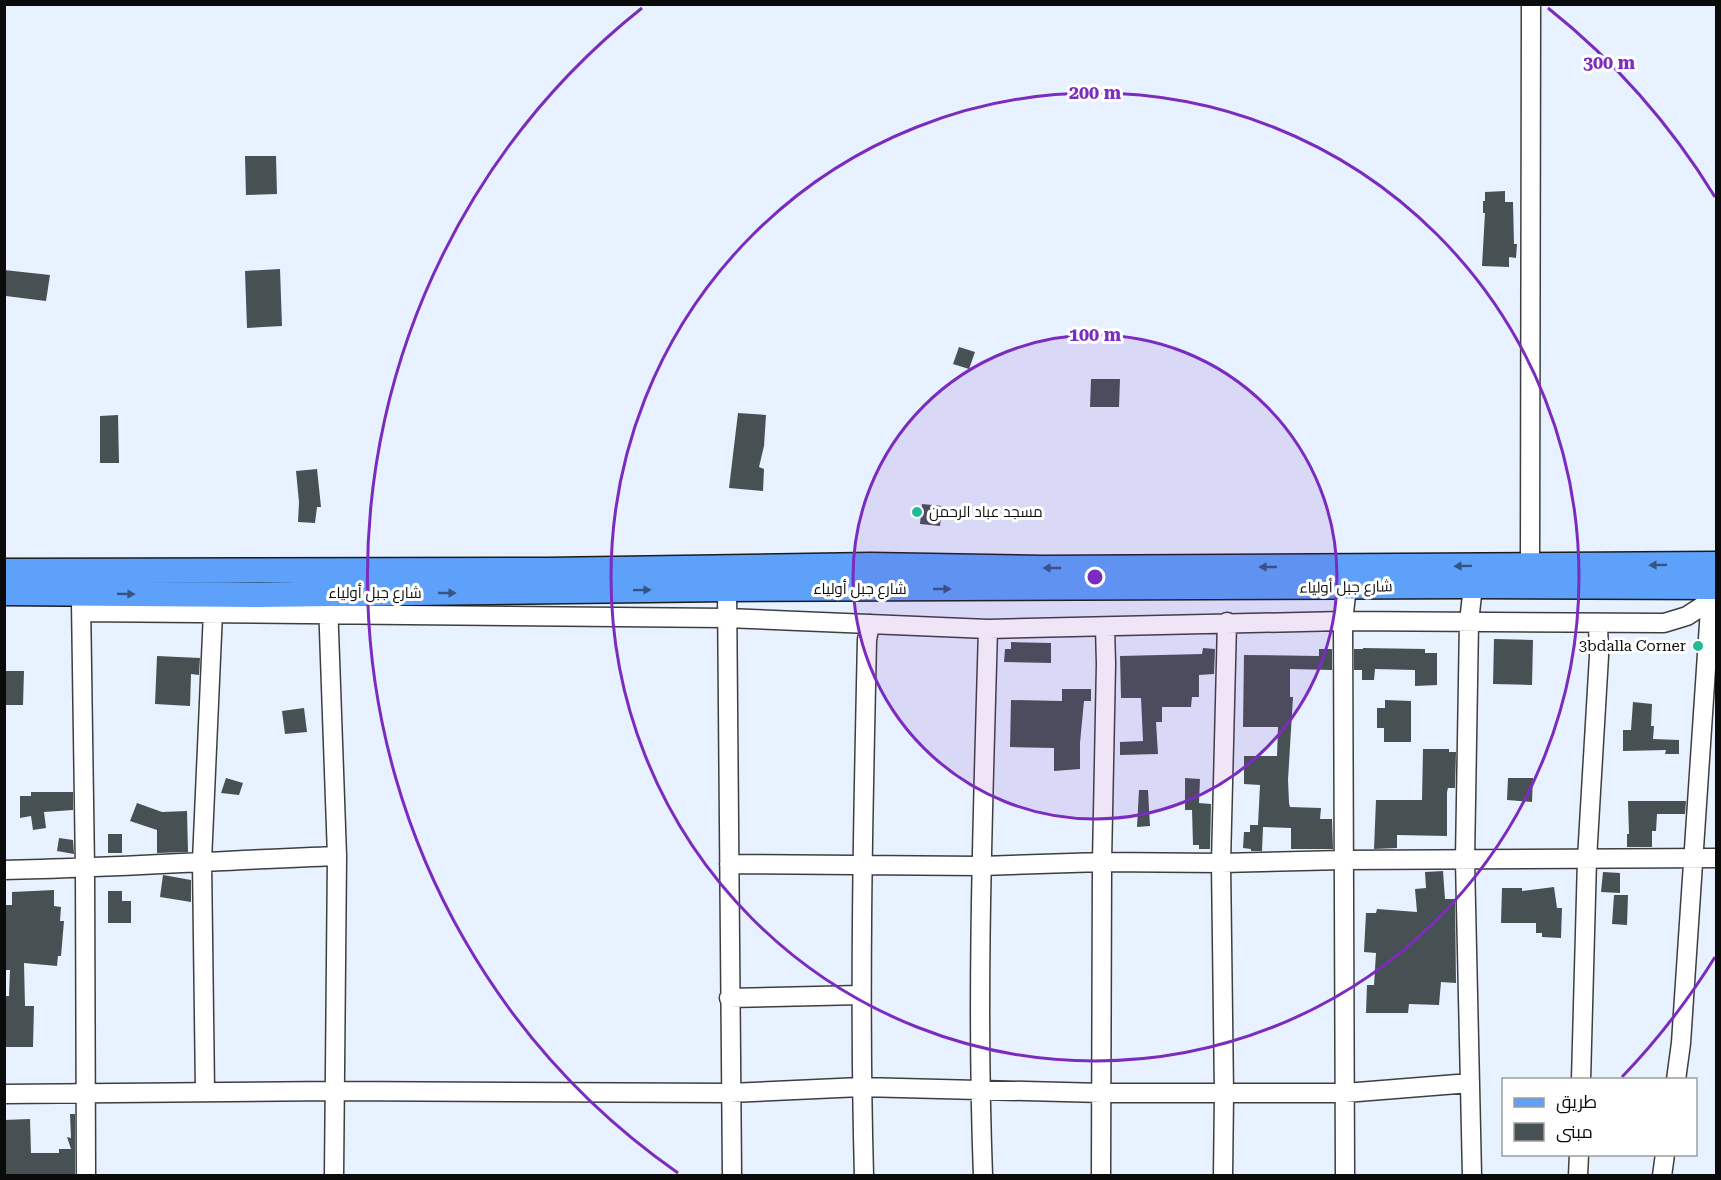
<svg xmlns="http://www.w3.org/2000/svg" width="1721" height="1180" font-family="'Roboto Serif',Cairo,serif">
	<rect width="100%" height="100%" fill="#e8f1ff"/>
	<path fill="#475153" d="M245 156H276L277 194 246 195Z
		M1505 191V202H1513L1514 244H1517L1516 258 1509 257V267L1482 266 1485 213H1483V201H1485V192Z
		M280 269 282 326 247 328 245 271Z
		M4 270 50 275 46 301 6 296Z
		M959 347 975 352 969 369 953 364Z
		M1091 379H1120L1119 407H1090Z
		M738 413 766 415 764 446 759 467 764 469 763 491 729 488Z
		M118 415 119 463H100V416Z
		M317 469 321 507H317L315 523 298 522 299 502 296 471Z
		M922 504 942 506 940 526 920 524Z
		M1494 639 1533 640 1532 685 1493 684Z
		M1011 642 1051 643V663L1004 662 1005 649H1011Z
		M1203 648 1215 649 1214 674 1199 675V697H1192L1191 707H1162V722H1156L1158 754 1120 755V742L1143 741 1141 698H1121L1120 656 1202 654Z
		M1363 648 1425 649V653H1437V685L1415 686V670L1375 669 1374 680H1362V670H1354V649H1363Z
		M1319 649H1332V670L1290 669V697H1293L1288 780 1289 803 1290 807 1321 808 1320 819H1332L1333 849H1291V828L1263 827 1262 851H1251V849L1243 848 1244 832H1250V825H1258L1260 785 1244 784V756H1277L1278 727H1243L1244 655 1319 656Z
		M157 656 200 658 199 675 191 674 190 706 155 704Z
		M4 671H24L23 705H4Z
		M1062 689H1091V701H1084L1080 743V769L1054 771V748L1010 747 1011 700 1062 701Z
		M1385 700 1411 701V742H1384V728H1377V708H1385Z
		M1633 702 1652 704 1651 726H1654L1653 739 1679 740V754H1665L1666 750 1623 751V730H1631Z
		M304 708 307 732 285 734 282 711Z
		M1423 749H1449V752H1456L1455 788H1448L1447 792V836L1397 835V848L1374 849 1376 800H1422Z
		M226 778 243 783 239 795 221 793Z
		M1185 778 1200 779 1199 803 1211 804 1210 849H1199V845H1193L1192 810H1185Z
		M1508 778H1533L1532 802 1507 800Z
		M1139 790H1148L1150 826 1137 827Z
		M31 792H73V810L44 812 46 828 33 830 31 816 20 818V796H31Z
		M1628 801H1686L1685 814H1657L1656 831H1652V847H1627V834H1629Z
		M137 803 162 812 187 811 188 852 157 853V830L130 821Z
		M108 834H122V853H108Z
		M59 838 73 840 74 854 57 851Z
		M1443 871 1445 899H1455L1456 983 1441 982 1439 1005 1409 1004 1408 1013H1366L1367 985H1374L1376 953 1364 952 1366 913H1376L1377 909 1417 912 1415 889 1426 888 1425 872Z
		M1603 872 1620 873V893L1601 892Z
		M163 875 191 880V902L160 897Z
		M1554 887 1557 908H1562L1561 938 1542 937V933H1536V923H1501L1502 888H1522V891Z
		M54 890V906L61 907 60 921H64L61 956H58L57 966 24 963 25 1006H34L33 1047H5L4 996H9L10 970H4V905H12V892Z
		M108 891H122V901H131V923H108Z
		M1614 895H1628L1627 925 1612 924Z
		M70 1114H75V1176H4V1120L30 1119 31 1153H59V1149H71L67 1137 71 1138Z"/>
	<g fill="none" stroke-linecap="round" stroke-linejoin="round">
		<defs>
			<path id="minor" d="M1530 565 1531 4
				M727 589 732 1176
				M81 601 85 869 86 1176
				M328 602 337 856 334 1176
				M82 612 726 618 988 629 1343 621 1664 623 1687 616 1710 601
				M729 864 982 866 1102 862 1221 863 1343 860 1716 858
				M4 870C115 868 226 860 337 856
				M729 998 861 995
				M1581 1080 1587 859 1599 656 1598 624
				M1676 1080 1681 1043 1711 594
				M205 1092 202 861 213 612
				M4 1094 335 1091 730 1093 861 1087 1102 1093H1345L1470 1083
				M864 1176C859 997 863 818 867 640L870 624
				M983 1176C976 993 983 811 988 629
				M1101 1176 1102 862 1106 664 1105 627
				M1223 1176 1224 1094 1221 863 1227 622
				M1345 1176 1343 621 1347 587
				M1472 1176 1465 860 1469 622 1473 586
				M1578 1176 1579 1154
				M1662 1176 1665 1154"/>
			<path id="major" d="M4 571 547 570 871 565 1043 568 1716 564
				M4 593 258 595 727 589 1473 586 1716 587"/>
		</defs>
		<use href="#minor" stroke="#3e3e3e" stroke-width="21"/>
		<use href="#major" stroke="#1c1c1c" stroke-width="27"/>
		<use href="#minor" stroke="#fff" stroke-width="18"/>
		<use href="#major" stroke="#5da1fa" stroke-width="24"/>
	</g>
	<defs><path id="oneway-solid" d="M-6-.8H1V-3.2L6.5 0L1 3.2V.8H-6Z" transform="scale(1.5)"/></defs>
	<g fill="#345682">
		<use href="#oneway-solid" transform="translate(1658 565) rotate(179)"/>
		<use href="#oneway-solid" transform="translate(1463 566) rotate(179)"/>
		<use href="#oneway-solid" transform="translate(1268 567) rotate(180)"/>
		<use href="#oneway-solid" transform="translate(1052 568) rotate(180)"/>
		<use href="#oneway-solid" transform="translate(942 589)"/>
		<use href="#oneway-solid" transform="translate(642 590) rotate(-1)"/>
		<use href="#oneway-solid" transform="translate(447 593)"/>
		<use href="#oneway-solid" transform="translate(126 594) rotate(1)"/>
	</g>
	<circle cx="1095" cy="577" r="242" fill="#7b2cbf" fill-opacity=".12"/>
	<g fill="none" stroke="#7b2cbf" stroke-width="3">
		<circle cx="1095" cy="577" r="242"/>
		<circle cx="1095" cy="577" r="484"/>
		<path d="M1715 957A727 727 0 0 1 1622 1077M678 1173A727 727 0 0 1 642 8M1548 8A727 727 0 0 1 1715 197"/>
	</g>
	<g fill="#22bb97" stroke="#fff" stroke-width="2">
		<circle cx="917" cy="512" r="6"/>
		<circle cx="1698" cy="646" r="6"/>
	</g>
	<g text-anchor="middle" stroke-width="6" stroke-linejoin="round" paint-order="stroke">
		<g font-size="15" fill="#0b0b0b" stroke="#fff" text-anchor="start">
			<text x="929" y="517">مسجد عباد الرحمن</text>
			<text x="1686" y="651" text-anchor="end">3bdalla Corner</text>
		</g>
		<g font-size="15" fill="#0b0b0b" stroke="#fff">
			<text transform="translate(1346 587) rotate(-1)" y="5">شارع جبل أولياء</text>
			<text x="860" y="594">شارع جبل أولياء</text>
			<text x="375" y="598">شارع جبل أولياء</text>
		</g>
	</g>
	<circle cx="1095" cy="577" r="9" fill="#7b2cbf" stroke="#fff" stroke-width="3"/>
	<g font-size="18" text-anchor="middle" font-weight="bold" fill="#7b2cbf" stroke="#fff" stroke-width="6" stroke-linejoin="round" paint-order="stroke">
		<text x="1609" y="69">300 m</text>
		<text x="1095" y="99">200 m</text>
		<text x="1095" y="341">100 m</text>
	</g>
	<rect width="1721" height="1180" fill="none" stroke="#0b0b0b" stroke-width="12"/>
	<rect x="1502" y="1078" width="195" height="78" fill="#ffffff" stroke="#9d9d9d" stroke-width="1.5"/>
	<rect x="1514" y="1098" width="30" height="9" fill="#5da1fa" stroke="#9d9d9d" stroke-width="1.5"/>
	<text x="1556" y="1108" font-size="18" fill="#0b0b0b">طريق</text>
	<rect x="1514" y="1123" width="30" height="18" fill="#475153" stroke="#9d9d9d" stroke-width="1.5"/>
	<text x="1556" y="1138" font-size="18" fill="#0b0b0b">مبنى</text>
</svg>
